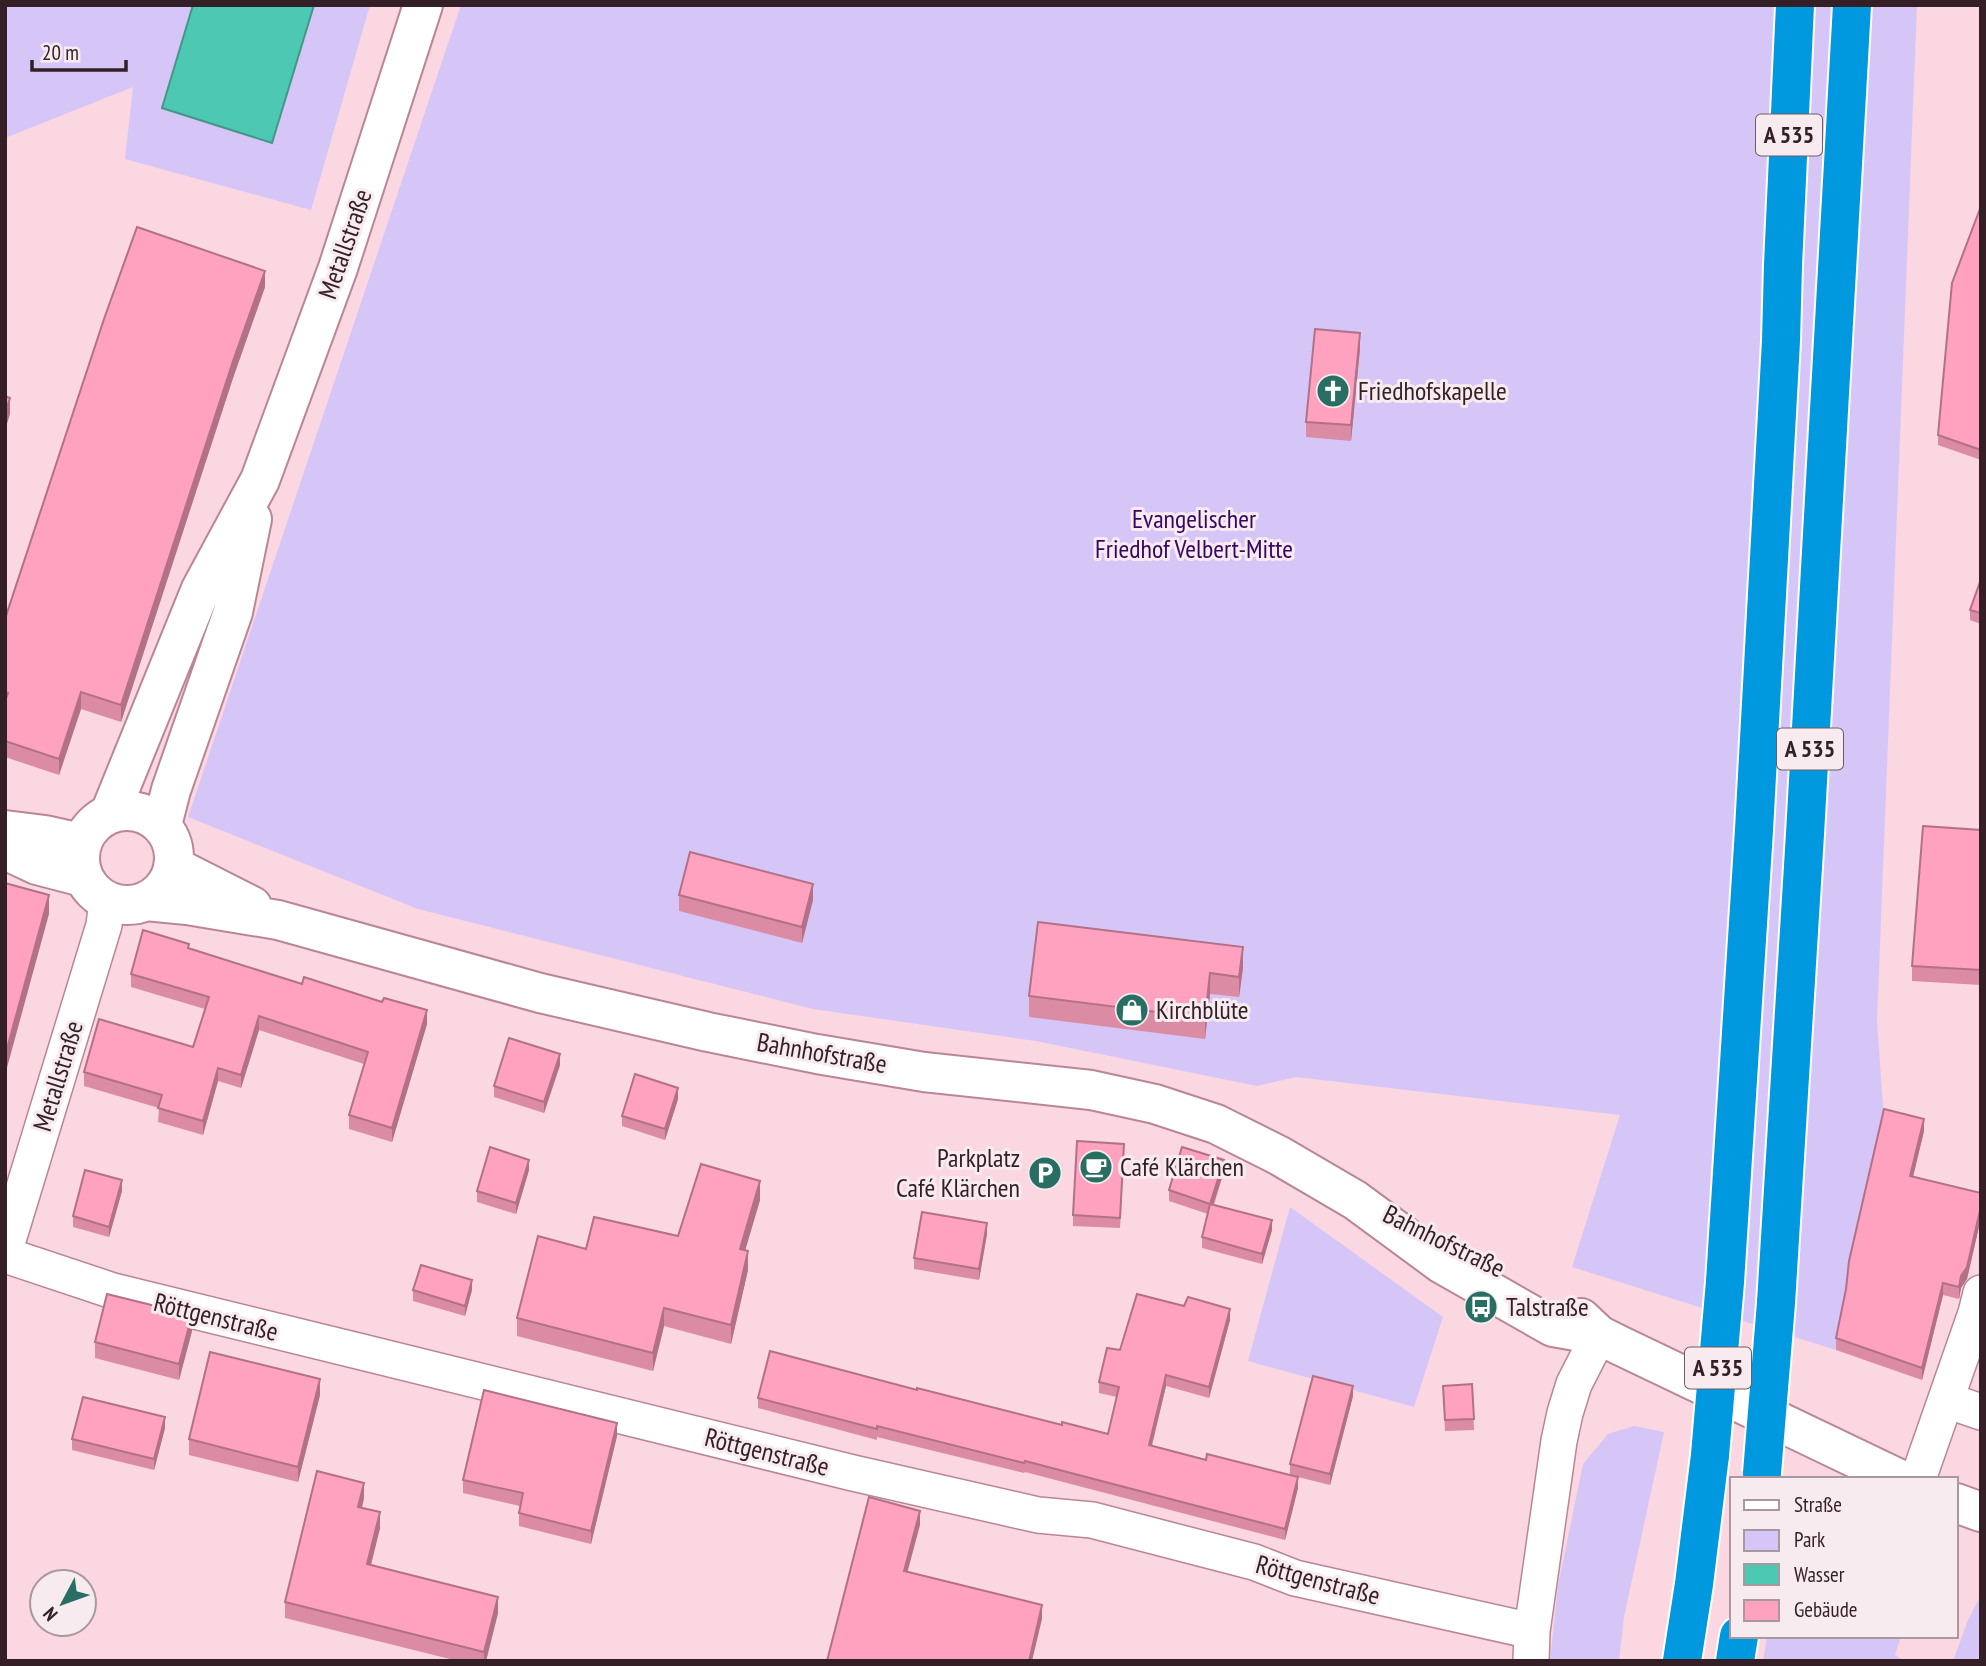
<svg xmlns="http://www.w3.org/2000/svg" width="1986" height="1666" font-family="'PT Sans Narrow',sans-serif">
	<rect width="100%" height="100%" fill="#fad7e1"/>
	<path fill="#d6c6f7" d="M5 5H370L311 210 125 159 133 87 5 138Z
		M461 5H1917L1877 1021 1884 1121 1836 1350 1572 1267 1620 1115 1296 1077 1257 1086 1036 1041 813 1009 418 909 188 817Z
		M1290 1207 1443 1317 1414 1407 1248 1361Z
		M1634 1426 1664 1432 1624 1617 1619 1661H1550L1558 1586 1583 1464 1608 1434Z
		M1981 1595V1661H1953L1968 1620Z
		M1767 1636H1901L1895 1655 1905 1661H1763Z"/>
	<path fill="#4dc9b3" stroke="#459688" stroke-width="2" d="M193 5H314L272 143 162 108Z"/>
	<g fill="none" stroke-linecap="round" stroke-linejoin="round">
		<defs>
			<path id="minor" d="M5 1250 104 925 107 901
				M5 1255 113 1291 362 1352 853 1473 1038 1515 1092 1520 1254 1562 1295 1578 1532 1631
				M1946 1400 1981 1412
				M1918 1479 1976 1313 1981 1293
				M1531 1661 1532 1631 1559 1441 1565 1413 1574 1384 1599 1335"/>
			<path id="tertiary" d="M80 858a47 47 0 1 1 94 0a47 47 0 1 1-94 0Z
				M110 813 201 589 260 480 338 268 423 5
				M162 825 171 790 233 612 252 519
				M5 830 45 835 81 843
				M5 850 37 865 83 877
				M173 866 252 906
				M146 901 187 905 278 920 540 993 708 1032 817 1054 924 1072 1091 1090 1155 1104 1216 1124 1278 1155 1355 1200 1442 1264 1553 1327 1599 1335
				M1581 1318 1599 1335 1619 1345 1899 1479
				M1956 1503 1981 1512"/>
			<path id="motorway" d="M1725 1282 1754 830 1781 341 1783 265 1795 5
				M1776 1303 1805 834 1852 5
				M1682 1661 1694 1584 1710 1455
				M1735 1661 1739 1636"/>
		</defs>
		<use href="#minor" stroke="#ba8695" stroke-width="38"/>
		<use href="#tertiary" stroke="#ba8695" stroke-width="42"/>
		<use href="#motorway" stroke="#fff" stroke-width="42"/>
		<use href="#minor" stroke="#fff" stroke-width="35"/>
		<use href="#tertiary" stroke="#fff" stroke-width="38"/>
		<use href="#motorway" stroke="#0098de" stroke-width="38"/>
		<defs>
			<path id="motorway-bridge" d="M1710 1455 1725 1282
				M1762 1473 1776 1303"/>
		</defs>
		<use href="#motorway-bridge" stroke="#fff" stroke-width="42" stroke-linecap="butt"/>
		<use href="#motorway-bridge" stroke="#0098de" stroke-width="38"/>
	</g>
	<path fill="#db8ba4" d="M1981 206V460L1938 445V435Z
		M265 287 233 378 121 722 81 709 59 775 5 757V619Z
		M1360 349 1351 441 1306 437V422Z
		M1981 579V624L1970 620V610Z
		M1981 830V985L1912 981V966Z
		M679 895 813 900 802 943 679 911Z
		M189 949 427 1024 392 1142 349 1129V1115L364 1064 259 1030 241 1088 218 1081 203 1135 158 1122 159 1108 84 1086V1072L193 1047 205 1009 131 987V974Z
		M1243 968 1239 997 1210 994 1205 1039 1029 1017V996Z
		M560 1065 544 1113 494 1097V1086Z
		M678 1099 665 1140 622 1126V1116Z
		M1924 1131 1913 1177 1981 1193V1218L1967 1279 1961 1288 1959 1299 1943 1295 1922 1380 1836 1350V1338Z
		M1124 1154 1120 1228 1073 1226V1215Z
		M529 1170 516 1214 477 1202V1191Z
		M1224 1171 1214 1205 1272 1230 1262 1264 1202 1248V1237L1208 1214 1169 1201V1190Z
		M122 1191 109 1237 73 1227V1216Z
		M760 1200 745 1250 748 1270 731 1344 664 1326 653 1371 517 1336V1318L678 1236Z
		M987 1234 979 1280 914 1269V1258Z
		M413 1290H472L465 1316 413 1301Z
		M1230 1320 1209 1398 1166 1386 1152 1446 1298 1488 1285 1540 1025 1472 1024 1473 877 1437V1440L758 1408V1398L1062 1425 1108 1434 1117 1397 1099 1393V1382L1120 1350Z
		M192 1331 179 1380 95 1358V1342Z
		M1472 1384 1474 1430 1445 1431 1443 1386Z
		M320 1395 298 1482 189 1455V1439Z
		M1353 1396 1330 1485 1290 1475V1464Z
		M165 1428 154 1470 72 1450V1439Z
		M617 1436 591 1544 519 1526V1513L520 1506 463 1493V1480Z
		M364 1498 362 1508 380 1528 371 1565 498 1613 486 1661H458L285 1618V1602Z"/>
	<path fill="#b27186" d="M265 271V287L233 378 121 722V705L233 361Z
		M1360 333V349L1351 441V425Z
		M10 398V414L5 430V414Z
		M81 692V709L59 775V759Z
		M813 884V900L802 943V927Z
		M49 895V914L5 1075V1056Z
		M1243 947V968L1239 997V977Z
		M1210 973V994L1205 1039V1018Z
		M427 1010V1024L392 1142V1128Z
		M259 1016V1030L241 1088V1075Z
		M560 1054V1065L544 1113V1102Z
		M218 1068V1081L203 1135V1121Z
		M678 1088V1099L665 1140V1129Z
		M1924 1119V1131L1910 1189V1176Z
		M529 1160V1170L516 1214V1203Z
		M1224 1160V1171L1210 1214V1204Z
		M122 1180V1191L109 1237V1227Z
		M760 1181V1200L740 1268V1249Z
		M1981 1206V1218L1967 1279 1961 1288 1959 1299V1287Z
		M1272 1220V1230L1262 1264V1254Z
		M987 1223V1234L979 1280V1269Z
		M748 1251V1270L731 1344V1325Z
		M472 1280V1290L465 1316V1306Z
		M1943 1283V1295L1922 1380V1368Z
		M664 1308V1326L653 1371V1353Z
		M1230 1309V1320L1209 1398V1387Z
		M192 1315V1331L179 1380V1364Z
		M1166 1375V1386L1149 1456V1445Z
		M320 1379V1395L298 1482V1467Z
		M1353 1386V1396L1330 1485V1474Z
		M165 1417V1428L154 1470V1459Z
		M617 1423V1436L591 1544V1531Z
		M1298 1477V1488L1285 1540V1529Z
		M364 1483V1498L358 1523V1507Z
		M920 1511V1525L904 1585V1571Z
		M380 1512V1528L367 1580V1564Z
		M498 1597V1613L486 1661H484V1652Z
		M1042 1605V1619L1032 1661H1029Z"/>
	<path fill="#ffa2bf" stroke="#b27186" stroke-width="2" d="M1981 206V450L1938 435 1952 283Z
		M137 227 265 271 233 361 121 705 81 692 59 759 5 741V701L8 693 5 692V619L104 319Z
		M1315 329 1360 333 1351 425 1306 422Z
		M5 396 10 398 5 414Z
		M1981 579V613L1970 610Z
		M1923 826 1981 830V970L1912 966Z
		M690 852 813 884 802 927 679 895Z
		M5 883 49 895 5 1056Z
		M1038 922 1243 947 1239 977 1210 973 1205 1018 1029 996Z
		M143 930 189 944 188 948 302 984 304 977 382 1002 384 998 427 1010 392 1128 349 1115 368 1052 259 1016 241 1075 218 1068 203 1121 158 1108 162 1095 84 1072 99 1019 193 1047 209 997 131 974Z
		M509 1038 560 1054 544 1102 494 1086Z
		M635 1074 678 1088 665 1129 622 1116Z
		M1884 1109 1924 1119 1910 1176 1981 1193V1206L1967 1267 1961 1276 1959 1287 1943 1283 1922 1368 1836 1338 1846 1289 1849 1261Z
		M1077 1141 1124 1144 1120 1218 1073 1215Z
		M490 1147 529 1160 516 1203 477 1191Z
		M1182 1147 1224 1160 1210 1204 1169 1190Z
		M701 1164 760 1181 740 1249 748 1251 731 1325 664 1308 653 1353 517 1318 538 1236 586 1249 594 1217 678 1236Z
		M85 1170 122 1180 109 1227 73 1216Z
		M1210 1204 1272 1220 1262 1254 1202 1237Z
		M922 1212 987 1223 979 1269 914 1258Z
		M421 1265 472 1280 465 1306 413 1290Z
		M107 1294 192 1315 179 1364 95 1342Z
		M1137 1294 1184 1306 1188 1297 1230 1309 1209 1387 1166 1375 1149 1445 1206 1460 1207 1454 1298 1477 1285 1529 1025 1461 1024 1463 877 1426V1429L758 1398 770 1351 917 1390V1388L1062 1425V1422L1108 1434 1119 1387 1099 1382 1107 1348 1120 1350Z
		M210 1352 320 1379 298 1467 189 1439Z
		M1313 1376 1353 1386 1330 1474 1290 1464Z
		M1472 1384 1474 1419 1445 1420 1443 1386Z
		M484 1390 617 1423 591 1531 519 1513 523 1493 463 1480Z
		M83 1397 165 1417 154 1459 72 1439Z
		M317 1471 364 1483 358 1507 380 1512 367 1564 498 1597 484 1652 285 1602Z
		M869 1497 920 1511 904 1571 1042 1605 1029 1661H827Z"/>
	<defs>
		<symbol id="church-disc" viewBox="-11 -11 22 22"><circle r="9.5" fill="#286e62" stroke="#f7ebef"/><path d="M-1.2-6h2.4v3.5h3.3v2.4h-3.3V6h-2.4V-.1h-3.3v-2.4h3.3Z" fill="#fff"/></symbol>
		<symbol id="shop-disc" viewBox="-11 -11 22 22"><circle r="9.5" fill="#286e62" stroke="#f7ebef"/><path d="M-5-2.5h2.3a2.7 3.5 0 0 1 5.4 0H5L5.5 6h-11ZM-1.5-2.5h3a1.5 2.3 0 0 0-3 0Z" fill="#fff"/></symbol>
		<symbol id="cafe-disc" viewBox="-11 -11 22 22"><circle r="9.5" fill="#286e62" stroke="#f7ebef"/><path d="M-5.5-4.5H6V0H3Q3 3.5 0 3.5H-2.5Q-5.5 3.5-5.5 0ZM3-3.2v2h1.7v-2ZM-6 4.5H4V6H-6Z" fill="#fff"/></symbol>
		<symbol id="parking-disc" viewBox="-11 -11 22 22"><circle r="9.5" fill="#286e62" stroke="#f7ebef"/><path d="M-3.5-5.5H1a3.5 3.5 0 0 1 0 7H-1V5.5H-3.5ZM-1-3.4V-.6H.8a1.4 1.4 0 0 0 0-2.8Z" fill="#fff"/></symbol>
		<symbol id="bus-disc" viewBox="-11 -11 22 22"><circle r="9.5" fill="#286e62" stroke="#f7ebef"/><path d="M-5-6H5V4H4V6H2V4H-2V6H-4V4H-5ZM-3.5-4V0h7V-4ZM-3.5 1.2v1.5H-2V1.2ZM2 1.2v1.5H3.5V1.2Z" fill="#fff"/></symbol>
	</defs>
	<g fill-rule="evenodd">
		<use href="#church-disc" x="1314" y="372" width="38" height="38"/>
		<use href="#shop-disc" x="1113" y="991" width="38" height="38"/>
		<use href="#cafe-disc" x="1077" y="1148" width="38" height="38"/>
		<use href="#parking-disc" x="1026" y="1154" width="38" height="38"/>
		<use href="#bus-disc" x="1462" y="1288" width="38" height="38"/>
	</g>
	<g text-anchor="middle" stroke-width="6" stroke-linejoin="round" paint-order="stroke">
		<g fill="#f7ebef" stroke="#6e5c62" stroke-width="2">
			<rect x="1756" y="114.5" width="66" height="41" rx="5"/>
			<rect x="1777" y="728.5" width="66" height="41" rx="5"/>
			<rect x="1685" y="1347.5" width="66" height="41" rx="5"/>
		</g>
		<g font-size="24" font-weight="bold" fill="#331f25">
			<text x="1789" y="143">A 535</text>
			<text x="1810" y="757">A 535</text>
			<text x="1718" y="1376">A 535</text>
		</g>
		<g font-size="26" fill="#331f25" stroke="#f7ebef">
			<text transform="translate(345 244) rotate(-71)" y="9">Metallstraße</text>
			<text transform="translate(822 1053) rotate(10)" y="9">Bahnhofstraße</text>
			<text transform="translate(58 1076) rotate(-73)" y="9">Metallstraße</text>
			<text transform="translate(1444 1241) rotate(26)" y="9">Bahnhofstraße</text>
			<text transform="translate(216 1317) rotate(14)" y="9">Röttgenstraße</text>
			<text transform="translate(767 1452) rotate(14)" y="9">Röttgenstraße</text>
			<text transform="translate(1318 1580) rotate(15)" y="9">Röttgenstraße</text>
		</g>
		<g font-size="26" fill="#331f25" stroke="#f7ebef" text-anchor="start">
			<text x="1358" y="400">Friedhofskapelle</text>
			<text x="1156" y="1019">Kirchblüte</text>
			<text x="1020" y="1167" text-anchor="end">Parkplatz<tspan x="1020" dy="30">Café Klärchen</tspan></text>
			<text x="1120" y="1176">Café Klärchen</text>
			<text x="1506" y="1316">Talstraße</text>
		</g>
		<g font-size="26" fill="#370564" stroke="#f7ebef">
			<text x="1194" y="528">Evangelischer<tspan x="1194" dy="30">Friedhof Velbert-Mitte</tspan></text>
		</g>
	</g>
	<rect width="1986" height="1666" fill="none" stroke="#331f25" stroke-width="14"/>
	<rect x="1730" y="1477" width="228" height="161" fill="#f7ebef" stroke="#a9999e" stroke-width="2"/>
	<rect x="1744" y="1500" width="35" height="10" fill="#ffffff" stroke="#a9999e" stroke-width="2"/>
	<text x="1794" y="1512" font-size="21" fill="#331f25">Straße</text>
	<rect x="1744" y="1530" width="35" height="21" fill="#d6c6f7" stroke="#a9999e" stroke-width="2"/>
	<text x="1794" y="1547" font-size="21" fill="#331f25">Park</text>
	<rect x="1744" y="1564" width="35" height="21" fill="#4dc9b3" stroke="#a9999e" stroke-width="2"/>
	<text x="1794" y="1582" font-size="21" fill="#331f25">Wasser</text>
	<rect x="1744" y="1600" width="35" height="21" fill="#ffa2bf" stroke="#a9999e" stroke-width="2"/>
	<text x="1794" y="1617" font-size="21" fill="#331f25">Gebäude</text>
	<g transform="translate(63 1603) rotate(229)"><circle r="33" fill="#f7ebef" stroke="#a9999e" stroke-width="2"/>
	<path d="M0-5L12 26L0 18L-12 26Z" fill="#286e62"/>
	<text y="-10" font-size="19" font-weight="bold" text-anchor="middle" fill="#331f25">N</text>
	</g>
	<path d="M32 60v10h94v-10" fill="none" stroke="#331f25" stroke-width="3.5"/>
	<text x="42" y="60" font-size="21" fill="#331f25" stroke="#f7ebef" stroke-width="5" paint-order="stroke">20 m</text>
</svg>
